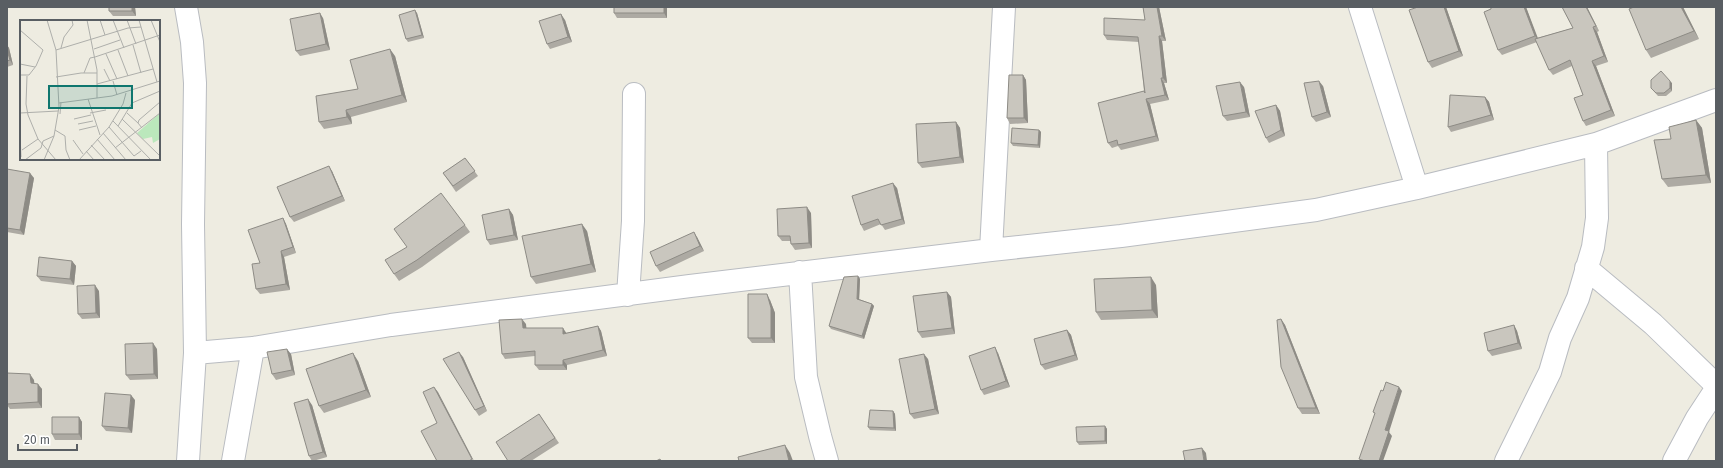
<svg xmlns="http://www.w3.org/2000/svg" width="1723" height="468" font-family="'Fira Sans',sans-serif">
	<rect width="100%" height="100%" fill="#eeece1"/>
	<g fill="none" stroke-linecap="round" stroke-linejoin="round">
		<defs>
			<path id="street" d="M186 7 192 42 195 83 193 224 195 353 188 461
				M1360 7 1417 188
				M991 250 1004 7
				M1586 268 1653 324 1716 385
				M800 272 806 377 820 436 827 461
				M628 295 633 221 634 94
				M195 353 253 348 391 325 690 286 991 250 1121 236 1316 210 1417 188 1596 144 1716 100
				M233 461 253 348
				M1506 461 1550 372 1560 338 1578 298 1593 247 1597 218 1596 144
				M1674 461 1697 418 1716 389"/>
		</defs>
		<use href="#street" stroke="#b9bcc1" stroke-width="24"/>
		<use href="#street" stroke="#fff" stroke-width="22"/>
	</g>
	<path fill="#adaaa3" d="M135 7 136 16H113L109 11Z
		M667 7V18H617L614 13Z
		M1143 7H1159L1166 41H1162L1167 83H1164L1169 100 1150 104 1159 141 1121 150 1118 146 1112 148 1108 143 1144 91 1139 42 1107 40 1104 35 1145 20Z
		M1418 7H1446L1463 56 1432 68 1428 62Z
		M1491 7H1526L1537 38 1573 28 1562 7H1587L1599 31 1597 32 1608 62 1596 66 1615 116 1586 126 1583 121V95L1572 66 1553 75 1549 70 1537 42 1502 55 1498 50Z
		M1683 7 1699 39 1651 58 1646 50Z
		M417 13 424 38 408 42 406 39Z
		M323 18 330 50 300 56 296 51Z
		M565 20 572 42 550 49 547 44Z
		M7 45 9 48 13 65 7 67Z
		M395 56 407 102 351 117 352 124 324 129 319 122 358 89Z
		M1023 75 1026 80 1028 123 1010 124 1007 118Z
		M1672 83V91L1666 96H1658L1651 88Z
		M1323 86 1331 117 1316 122 1312 117Z
		M1244 87 1250 117 1227 121 1223 116Z
		M1485 97 1489 102 1494 120 1451 132 1448 127Z
		M1276 105 1280 111 1285 136 1269 143 1266 138Z
		M1696 120 1702 128 1711 183 1668 187 1662 179 1671 139Z
		M956 122 960 128 964 163 922 168 918 163Z
		M1039 130 1041 132 1040 148 1013 146 1011 143Z
		M465 158 478 176 456 192 443 173Z
		M7 169 34 178 24 235 7 232Z
		M332 171 345 201 294 222 290 217Z
		M897 188 905 224 885 230 881 224 864 231 861 225Z
		M509 209 513 215 518 240 490 245 487 240Z
		M811 213 812 248 795 250 791 244V241H782L778 236Z
		M283 218 286 224 296 253 284 257 290 290 260 294 256 289 260 263Z
		M465 225 470 232 422 267 399 281 394 274Z
		M587 231 596 272 536 284 531 277Z
		M697 237 704 251 660 272 656 266Z
		M72 261 76 266 74 285 41 281 37 276Z
		M858 276 860 279 859 299 872 304 874 306 864 339 831 329 829 326Z
		M1156 285 1158 318 1101 320 1096 312Z
		M99 291 100 318 82 319 78 314Z
		M947 292 951 297 955 334 922 338 918 332Z
		M770 300 775 313V343H752L748 338Z
		M1281 319 1285 325 1320 414H1302L1298 408Z
		M526 324V328L566 333 598 326 601 331 607 356 567 365V370H539L535 365V356L505 359 502 354Z
		M1514 325 1517 331 1522 349 1492 356 1488 351Z
		M1067 330 1071 335 1078 360 1045 370 1041 365Z
		M157 349 158 379 130 380 126 375Z
		M998 353 1010 387 984 395 981 390Z
		M291 354 295 375 276 380 272 374Z
		M463 357 487 411 479 416 475 410Z
		M928 359 939 414 914 419 910 414Z
		M358 361 371 397 324 413 319 406Z
		M7 373 34 380V383L42 389V408L10 409 7 405Z
		M135 400 132 433 106 431 102 426Z
		M312 405 327 457 313 461H312L309 456Z
		M893 411 895 414 896 431 870 430 868 427Z
		M539 414 559 443 531 461H508Z
		M79 417 82 422V440H55L52 434Z
		M1105 426 1107 429V444L1079 445 1077 442Z"/>
	<path fill="#8d8b85" d="M132 7H135L136 16 132 11Z
		M664 7H667V18L664 13Z
		M1157 7H1159L1166 41 1162 36Z
		M1444 7H1446L1463 56 1459 51Z
		M1524 7H1526L1539 41 1535 36Z
		M1586 7H1587L1599 31 1596 26Z
		M1681 7H1683L1699 39 1694 31Z
		M415 10 417 13 424 38 422 35Z
		M320 13 323 18 330 50 326 44Z
		M561 14 565 20 572 42 568 37Z
		M1593 27 1597 32 1608 62 1604 56Z
		M1159 36 1162 41 1167 83 1163 78Z
		M7 45 9 48 13 65 10 60 7 50Z
		M390 49 395 56 407 102 402 95Z
		M1592 61 1596 66 1615 116 1611 110Z
		M1023 75 1026 80 1028 123 1024 118Z
		M1161 78 1164 83 1169 100 1165 95Z
		M1319 81 1323 86 1331 117 1327 112Z
		M1670 81 1672 83V91L1670 88Z
		M1240 82 1244 87 1250 117 1246 112Z
		M1485 97 1489 102 1494 120 1491 115Z
		M1146 99 1150 104 1159 141 1156 136Z
		M1276 105 1280 111 1285 136 1281 130Z
		M346 110 351 117 352 124 347 117Z
		M1696 120 1702 128 1711 183 1706 175Z
		M956 122 960 128 964 163 960 157Z
		M1039 130 1041 132 1040 148 1038 145Z
		M329 166 332 171 345 201 342 196Z
		M30 173 34 178 24 235 20 230Z
		M893 183 897 188 905 224 902 219Z
		M807 207 811 213 812 248 809 243Z
		M509 209 513 215 518 240 514 235Z
		M283 218 286 224 296 253 293 247Z
		M582 224 587 231 596 272 591 264Z
		M694 232 697 237 704 251 700 246Z
		M281 251 284 257 290 290 286 284Z
		M72 261 76 266 74 285 70 279Z
		M858 276 860 279 859 302 857 299Z
		M1151 277 1156 285 1158 318 1152 310Z
		M95 285 99 291 100 318 96 313Z
		M947 292 951 297 955 334 952 328Z
		M767 294 770 300 775 313V343L771 338Z
		M872 304 874 306 864 339 862 336Z
		M522 319 526 324 527 334 523 328Z
		M1281 319 1285 325 1320 414 1316 408Z
		M1514 325 1517 331 1522 349 1518 343Z
		M598 326 601 331 607 356 603 350Z
		M563 328 567 334H563Z
		M1067 330 1071 335 1078 360 1075 355Z
		M153 343 157 349 158 379 154 374Z
		M995 347 998 353 1010 387 1006 381Z
		M287 349 291 354 295 375 292 370Z
		M459 352 463 357 487 411 484 406Z
		M353 353 358 361 371 397 366 390Z
		M924 354 928 359 939 414 935 409Z
		M563 360 567 365V370L563 365Z
		M30 374 34 380 35 389 31 383Z
		M38 384 42 389V408L38 402Z
		M434 387 438 392 474 461 472 459Z
		M1399 387 1402 391 1389 432 1392 436 1383 461H1379L1385 430Z
		M131 395 135 400 132 433 128 428Z
		M308 399 312 405 327 457 323 452Z
		M893 411 895 414 896 431 894 428Z
		M79 417 82 422V440L79 434Z
		M1105 426 1107 429V444L1105 441Z
		M785 445 790 453 793 461H789Z
		M1202 448 1206 453 1207 461H1204Z"/>
	<path fill="#c9c6be" stroke="#8d8b85" d="M109 7H132V11H109Z
		M614 7H664V13H614Z
		M1143 7H1157L1162 36H1159L1163 78H1161L1165 95 1146 99 1156 136 1118 145 1117 140 1108 143 1098 103 1144 91 1145 93 1138 37 1104 35V18L1145 20Z
		M1418 7H1444L1459 51 1428 62 1409 10Z
		M1491 7H1524L1535 36 1498 50 1484 12 1491 9Z
		M1562 7H1586L1596 26 1593 27 1604 56 1592 61 1611 110 1583 121 1574 98 1583 95 1570 60 1549 70 1535 39 1573 28Z
		M1634 7H1681L1694 31 1646 50 1629 9Z
		M415 10 422 35 406 39 399 15Z
		M320 13 326 44 296 51 290 19Z
		M561 14 568 37 547 44 539 21Z
		M390 49 402 95 346 110 347 117 319 122 316 96 358 89 350 60Z
		M7 50 10 60 7 61Z
		M1661 71 1670 81V88L1664 93H1656L1651 88V80Z
		M1009 75H1023L1024 118H1007Z
		M1319 81 1327 112 1312 117 1304 83Z
		M1240 82 1246 112 1223 116 1216 86Z
		M1450 95 1485 97 1491 115 1448 127Z
		M1276 105 1281 130 1266 138 1255 111Z
		M1696 120 1706 175 1662 179 1654 140 1671 139 1669 127Z
		M956 122 960 157 918 163 916 124Z
		M1012 128 1039 130 1038 145 1011 143Z
		M465 158 475 171 453 186 443 173Z
		M329 166 342 196 290 217 277 187Z
		M7 169 30 173 20 230 7 228Z
		M893 183 902 219 881 225 878 219 861 225 852 196Z
		M441 193 465 225 417 260 394 274 385 260 407 247 394 229Z
		M807 207 809 243 791 244 790 236H778L777 209Z
		M509 209 514 235 487 240 482 215Z
		M283 218 293 247 281 251 286 284 256 289 252 264 260 263 248 230Z
		M582 224 591 264 531 277 522 236Z
		M694 232 700 246 656 266 650 252Z
		M39 257 72 261 70 279 37 276Z
		M858 276 857 299 872 304 862 336 829 326 844 277Z
		M1151 277 1152 310 1096 312 1094 279Z
		M95 285 96 313 78 314 77 286Z
		M947 292 952 328 918 332 913 296Z
		M748 294H767L771 308V338H748Z
		M522 319 523 328H563V334L598 326 603 350 563 360V365H535V351L502 354 499 320Z
		M1281 319 1316 408H1298L1281 367 1277 320Z
		M1514 325 1518 343 1488 351 1484 333Z
		M1067 330 1075 355 1041 365 1034 339Z
		M153 343 154 374 126 375 125 344Z
		M995 347 1006 381 981 390 969 356Z
		M287 349 292 370 272 374 267 352Z
		M459 352 484 406 475 410 443 359Z
		M353 353 366 390 319 406 306 369Z
		M924 354 935 409 910 414 899 359Z
		M7 373 30 374 31 383 38 384V402L7 404Z
		M1386 382 1399 387 1385 430 1389 431 1379 461H1365L1359 459 1375 413 1373 412 1381 390 1383 391Z
		M434 387 472 459 469 461H437L421 431 437 423 423 392Z
		M105 393 131 395 128 428 102 426Z
		M308 399 323 452 309 456 294 403Z
		M870 410 893 411 894 428 868 427Z
		M539 414 555 438 519 461H508L496 442Z
		M52 417H79V434H52Z
		M1105 426V441L1077 442 1076 427Z
		M785 445 789 461H739L738 457Z
		M1202 448 1204 461H1185L1183 451Z
		M660 459 661 461H656Z"/>
	<g transform="translate(20 20)">
		<rect width="140" height="140" fill="#eeece1"/>
		<path d="M140 93V119L133 123 132 117 123 119 117 113Z" fill="#bbe8bc"/>
		<path fill="none" stroke="#aeafab" stroke-width="1" d="M67 0 77 50V78M80 0 85 15M93 0 104 28M107 0 116 24M119 0 137 62M131 0 140 22M0 10 23 30 16 46 9 55H0M113 25 121 53M41 28 44 17 53 5 52 0M74 29 100 20M36 30 108 8 121 7M98 30 108 56M86 34 97 59M75 37 140 15M0 44 15 47M84 49 90 61M64 53 70 38 75 37M7 56 6 84 8 95 18 119 36 140M36 57 61 53H77M93 61 97 75M77 64 133 49M68 79 80 115M39 83 92 76 140 61M0 93 38 91M70 93 86 90M107 93 118 103M40 94 41 82M54 99 71 95M102 99 139 135M93 101 131 140M58 104 73 101M98 106 112 83 140 71M89 107 114 136 121 131M122 108 118 103 119 100 140 82M35 110 45 116 46 130 50 140M59 110 76 106M83 113 106 140M0 115 1 137M77 119 95 140M53 120 63 134M71 125 85 140M21 128 23 121 34 116 39 87 36 30 27 0M95 128 140 93M2 130 18 119M66 131 74 140M5 140 21 128M24 140 34 116M59 140 89 107 103 84 106 73"/>
		<path fill="#0f766e" fill-opacity="0.15" stroke="#0f766e" stroke-width="2" d="M29 66H112V88H29Z"/>
		<rect width="140" height="140" fill="none" stroke="#595e63" stroke-width="2"/>
	</g>
	<rect width="1723" height="468" fill="none" stroke="#595e63" stroke-width="16"/>
	<path d="M18 444v6h59v-6" fill="none" stroke="#595e63" stroke-width="2"/>
	<text x="24" y="444" font-size="12" fill="#595e63" stroke="#ffffff" stroke-width="3" paint-order="stroke">20 m</text>
</svg>
